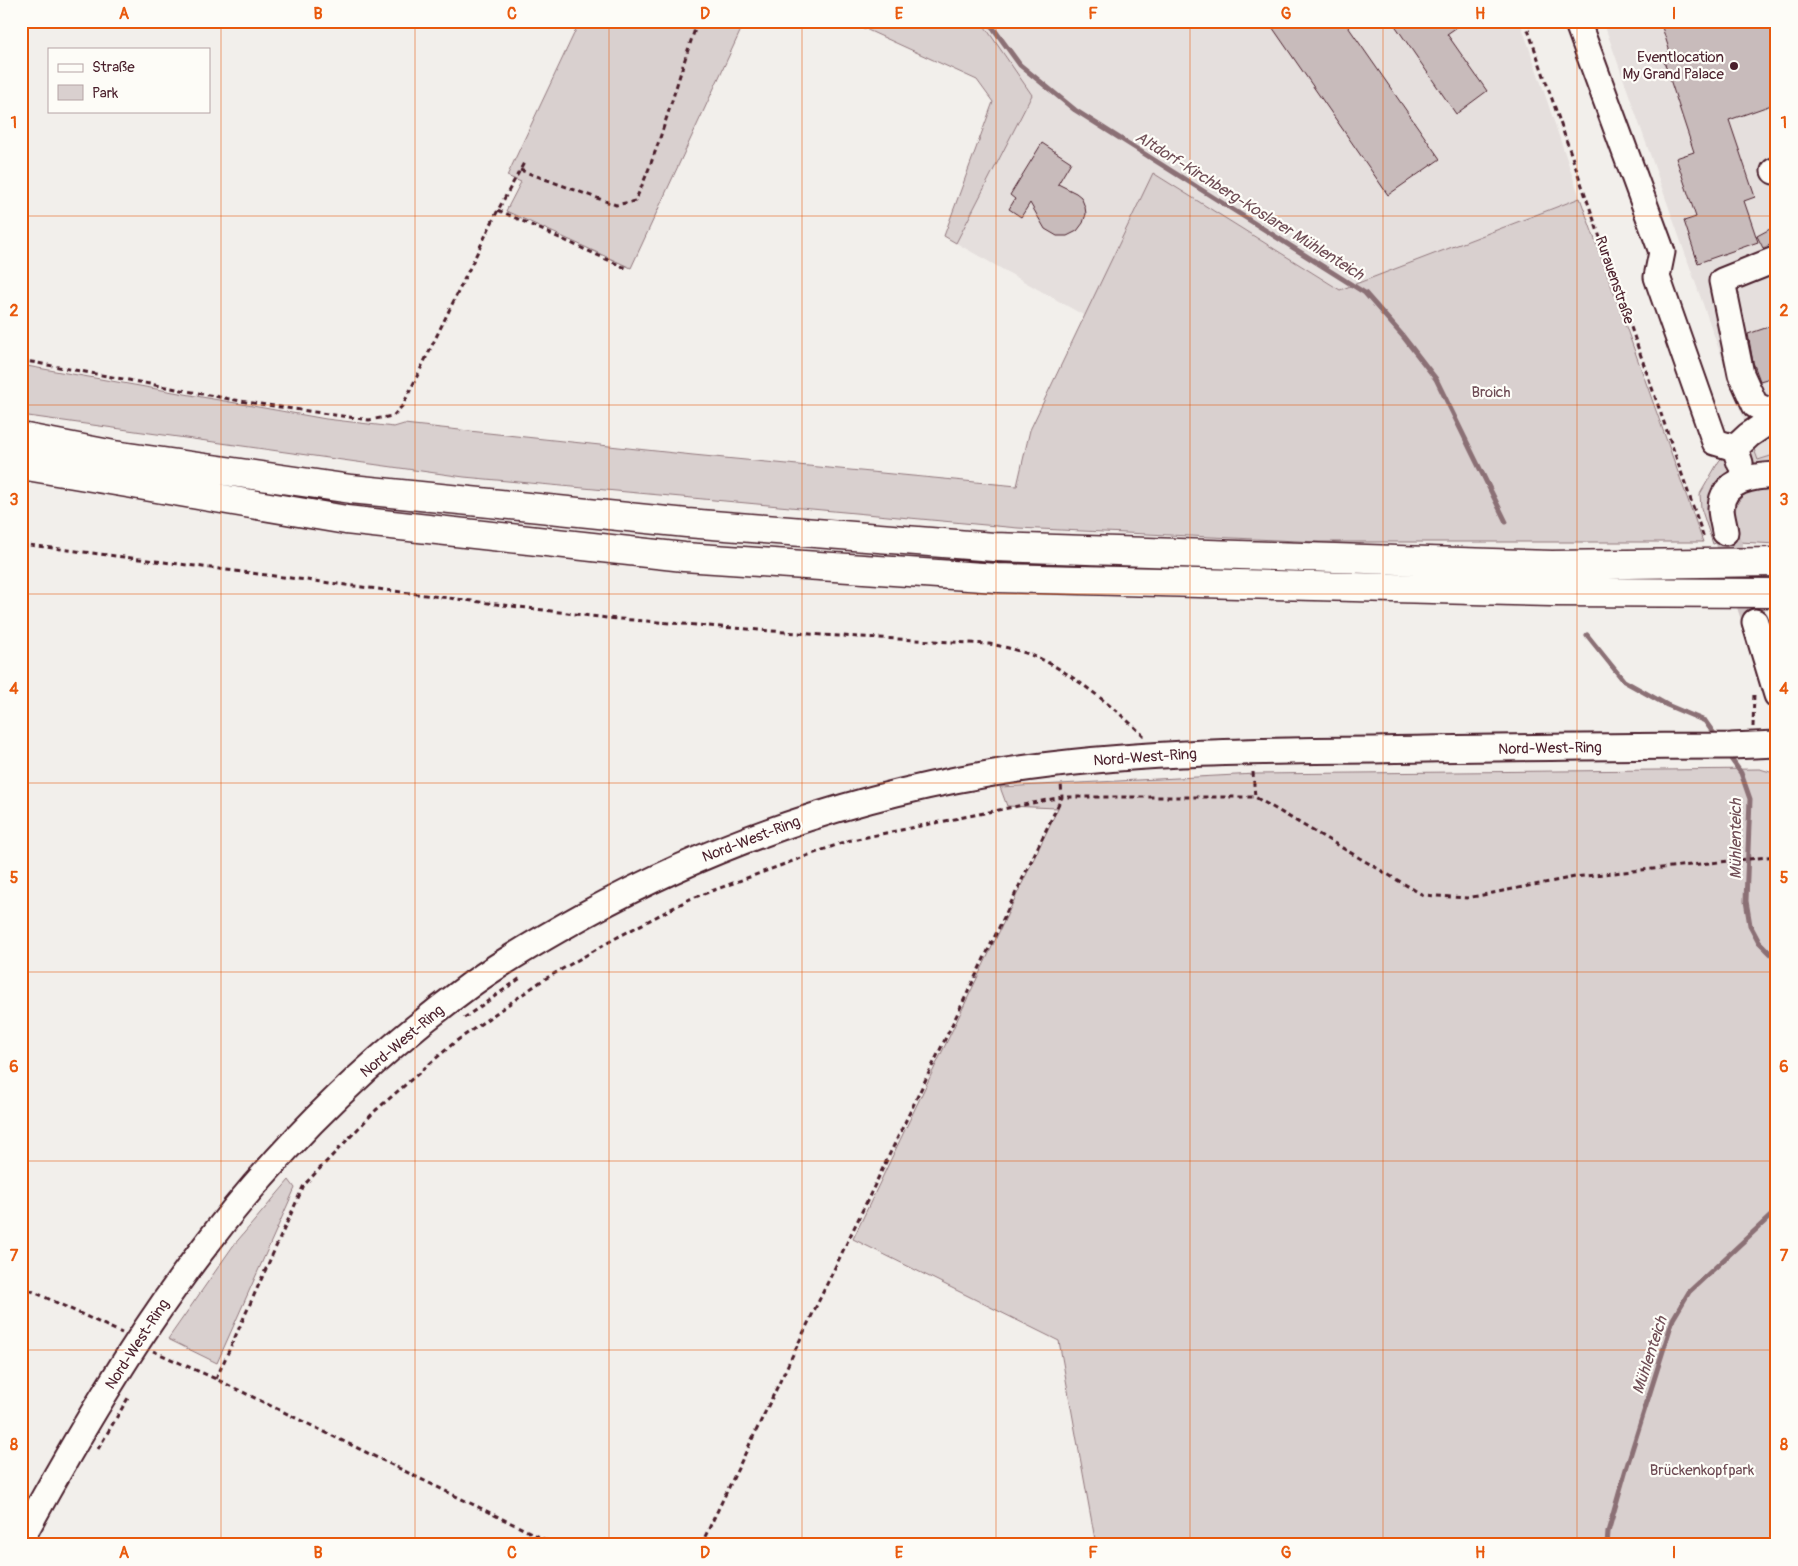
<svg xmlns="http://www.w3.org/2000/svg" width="1798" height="1566" font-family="Pangolin,sans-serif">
	<rect width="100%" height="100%" fill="#f2efeb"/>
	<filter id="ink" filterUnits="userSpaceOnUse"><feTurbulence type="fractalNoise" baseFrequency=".02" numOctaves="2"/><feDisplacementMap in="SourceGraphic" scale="10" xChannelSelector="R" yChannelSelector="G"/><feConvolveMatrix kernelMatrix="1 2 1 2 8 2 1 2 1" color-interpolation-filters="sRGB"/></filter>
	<g filter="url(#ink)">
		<path fill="#e5dfdd" d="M981 21H1520L1580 198 1340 290 1154 174 1085 316 956 243 1032 95Z
			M1603 21H1777V454L1758 460Z"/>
		<path fill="#d9d0cf" stroke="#92787d" d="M580 21H745L631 268 506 211 521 182 507 176Z
			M848 21H981L1032 95 956 243 944 236 993 102 977 80Z
			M1153 173 1340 290 1580 198 1703 542H1319L1018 528 464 477 21 415V365L326 419 394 427 404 424 693 455 1017 486 1030 430Z
			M1751 441 1758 460 1777 454V465L1733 468 1720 477 1712 489 1708 505 1719 542 1713 544 1701 508 1700 494 1719 461 1732 448Z
			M1777 484V544L1739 542C1732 525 1730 503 1749 491 1756 487 1769 486 1777 484Z
			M1760 769 1777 774V1545H1096L1059 1341 853 1239 1058 808 1007 806 1000 787 1256 774Z
			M289 1180 295 1188 217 1363 168 1339 233 1246Z"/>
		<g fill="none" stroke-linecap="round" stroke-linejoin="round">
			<path stroke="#8b6f75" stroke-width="5" d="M988 21 1020 65 1075 110 1365 293 1402 335 1436 379 1506 522
				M1587 635 1624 681 1667 705 1705 721 1717 738
				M1727 753 1741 773 1750 799 1746 901 1750 925 1759 942 1777 960
				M1607 1545 1608 1532 1626 1469 1673 1319 1689 1292 1777 1210"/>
		</g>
		<path fill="#c8bbbb" stroke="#4a1f2b" d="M1268 21H1344L1440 159 1388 195Z
			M1392 21H1466L1447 34 1487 91 1456 114Z
			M1660 21H1777V103L1729 120 1755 197 1744 201 1758 242 1698 263 1684 221 1696 217 1676 158 1694 152 1662 55 1670 52Z
			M1042 143 1071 162 1058 184 1076 193 1081 197 1085 207 1086 214 1083 223 1077 231 1067 236H1057L1045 229 1030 203 1021 217 1009 209 1015 199 1010 195Z
			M1770 229 1776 242 1763 248 1757 236Z
			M1777 324V376L1760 381 1753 362 1748 334Z"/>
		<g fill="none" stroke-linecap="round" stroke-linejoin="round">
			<path stroke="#d0c5c5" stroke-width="25" stroke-dasharray="25 12" stroke-linecap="butt" d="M1725 532 1755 622"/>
			<defs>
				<path id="minor" d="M1577 21 1662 252 1657 277 1715 442 1735 448
					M1774 171 1777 170
					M1777 259 1722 281 1741 374 1755 405 1777 415
					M1740 463 1735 448 1749 435 1777 416
					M1725 532C1724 524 1721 516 1721 508 1722 479 1755 476 1777 475
					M1755 622 1777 695
					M21 1539C75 1441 131 1344 199 1254 276 1151 369 1059 473 983 509 957 548 935 586 914 712 845 847 798 988 774 1116 752 1245 751 1374 750 1493 748 1612 746 1731 746L1777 744"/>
				<path id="highway" d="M21 437 114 455 351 489 687 523 994 547 1552 565 1777 562
					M21 465 346 520 684 557 997 578 1552 592 1777 593"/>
			</defs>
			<use href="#minor" stroke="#4a1f2b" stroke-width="29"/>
			<use href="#highway" stroke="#4a1f2b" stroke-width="31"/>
			<path stroke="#4a1f2b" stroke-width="3" stroke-dasharray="5 4" stroke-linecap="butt" d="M1525 21 1704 538
				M520 170 616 205 635 201C662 144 676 81 698 21
				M498 210 628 269
				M21 360 246 402 369 420 393 416 403 405 498 210 525 161
				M21 544 607 618 823 635 989 644C1007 647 1025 652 1041 659 1076 676 1117 710 1144 736
				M1753 727 1754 693
				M1253 772 1255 797
				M464 1018 522 977
				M21 1286 122 1333
				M153 1351 216 1379 556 1545
				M216 1379 304 1185 376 1110 455 1042 543 980 616 938 690 899 847 841 1062 797H1255L1423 895 1467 898 1575 877 1777 856
				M98 1449 128 1398
				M701 1545 1062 797 1061 783"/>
			<use href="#minor" stroke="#fdfcf7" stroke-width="25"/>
			<use href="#highway" stroke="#fdfcf7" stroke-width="28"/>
		</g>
	</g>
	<path fill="none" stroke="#e8590c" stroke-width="1" stroke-opacity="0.55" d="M221 21V1545M415 21V1545M609 21V1545M802 21V1545M996 21V1545M1190 21V1545M1383 21V1545M1577 21V1545M21 216H1777M21 405H1777M21 594H1777M21 783H1777M21 972H1777M21 1161H1777M21 1350H1777"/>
	<circle fill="#4a1f2b" stroke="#fdfcf7" stroke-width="2" cx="1734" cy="66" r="5"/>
	<g text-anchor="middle" stroke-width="4.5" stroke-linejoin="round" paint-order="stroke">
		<g font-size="15" fill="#4a1f2b" stroke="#fdfcf7" text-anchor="end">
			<text x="1724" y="62">Eventlocation<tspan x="1724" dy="17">My Grand Palace</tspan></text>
		</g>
		<g font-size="15" fill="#4a1f2b" stroke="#fdfcf7">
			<text transform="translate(1615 280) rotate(71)" y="5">Rurauenstraße</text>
			<text transform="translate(1550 748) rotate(-1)" y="5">Nord-West-Ring</text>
			<text transform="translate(1145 757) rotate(-4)" y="5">Nord-West-Ring</text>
			<text transform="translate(751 839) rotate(-21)" y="5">Nord-West-Ring</text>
			<text transform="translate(402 1041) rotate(-40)" y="5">Nord-West-Ring</text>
			<text transform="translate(137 1344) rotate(-57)" y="5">Nord-West-Ring</text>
		</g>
		<g font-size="15" fill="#6e4b54" stroke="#fdfcf7">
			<text x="1491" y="397">Broich</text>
			<text x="1702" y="1475">Brückenkopfpark</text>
		</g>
		<g font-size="16" font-style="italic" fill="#704e56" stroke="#fdfcf7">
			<text transform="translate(1250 205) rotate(32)" y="6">Altdorf-Kirchberg-Koslarer Mühlenteich</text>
			<text transform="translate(1735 839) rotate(-90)" y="6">Mühlenteich</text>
			<text transform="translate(1649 1355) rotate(-72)" y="6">Mühlenteich</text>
		</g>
	</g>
	<rect width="1798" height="1566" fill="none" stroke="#fdfcf7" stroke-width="55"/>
	<rect x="48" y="48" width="162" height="65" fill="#fdfcf7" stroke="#b5a4a5"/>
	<rect x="58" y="64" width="25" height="8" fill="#fdfcf7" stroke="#b5a4a5"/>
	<text x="92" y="72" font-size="15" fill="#4a1f2b">Straße</text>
	<rect x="58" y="85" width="25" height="15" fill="#d9d0cf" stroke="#b5a4a5"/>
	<text x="92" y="98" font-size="15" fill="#4a1f2b">Park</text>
	<rect x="28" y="28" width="1742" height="1510" fill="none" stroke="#e8590c" stroke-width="2"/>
	<g font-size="16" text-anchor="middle" font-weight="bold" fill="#e8590c">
		<text x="124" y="19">A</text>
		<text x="318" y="19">B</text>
		<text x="512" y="19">C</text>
		<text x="705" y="19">D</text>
		<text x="899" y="19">E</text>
		<text x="1093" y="19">F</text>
		<text x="1286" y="19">G</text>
		<text x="1480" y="19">H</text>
		<text x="1674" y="19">I</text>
		<text x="14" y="128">1</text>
		<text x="1784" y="128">1</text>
		<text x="14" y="316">2</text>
		<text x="1784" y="316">2</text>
		<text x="14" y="505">3</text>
		<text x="1784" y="505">3</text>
		<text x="14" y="694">4</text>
		<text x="1784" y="694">4</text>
		<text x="14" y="883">5</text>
		<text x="1784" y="883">5</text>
		<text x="14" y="1072">6</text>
		<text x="1784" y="1072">6</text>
		<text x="14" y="1261">7</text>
		<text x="1784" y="1261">7</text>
		<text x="14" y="1450">8</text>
		<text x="1784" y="1450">8</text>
		<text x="124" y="1558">A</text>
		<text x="318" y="1558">B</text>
		<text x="512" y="1558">C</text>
		<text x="705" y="1558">D</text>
		<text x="899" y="1558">E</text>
		<text x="1093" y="1558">F</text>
		<text x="1286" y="1558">G</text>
		<text x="1480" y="1558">H</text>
		<text x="1674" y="1558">I</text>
	</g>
</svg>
